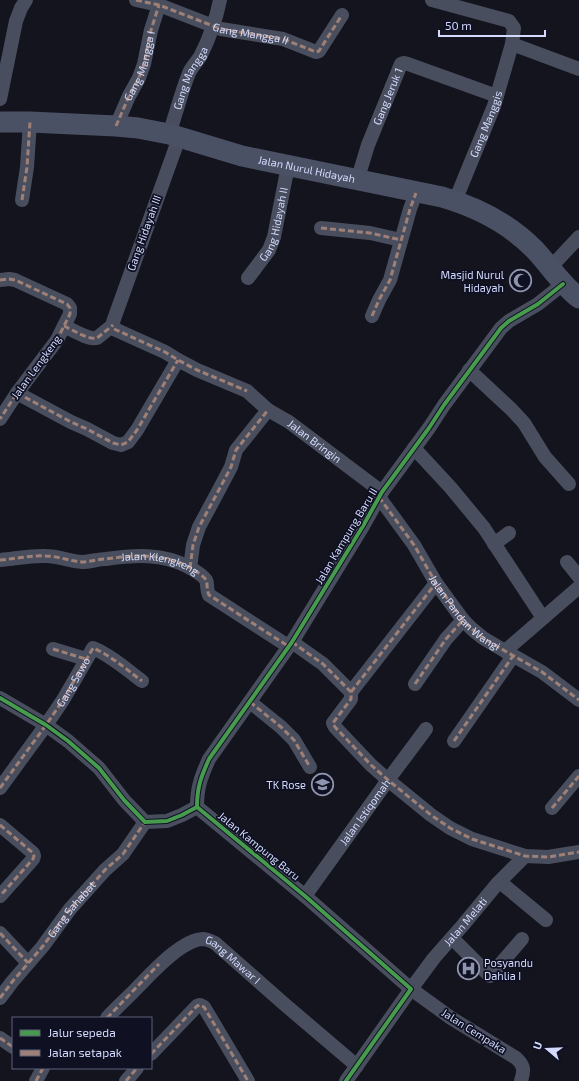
<svg xmlns="http://www.w3.org/2000/svg" width="579" height="1081" font-family="'Exo 2',sans-serif">
	<rect width="100%" height="100%" fill="#14141e"/>
	<g fill="none" stroke-linecap="round" stroke-linejoin="round">
		<g stroke="#494e5e" stroke-width="14">
			<path id="s1" d="M136 0 159 5 221 29 283 39 316 52 319 51 342 15"/>
			<path d="M432 0 509 21 514 28 512 44"/>
			<path d="M0 99 16 21 21 8 26 0"/>
			<path id="s2" d="M116 126 129 96 139 78 144 64 151 30 159 5"/>
			<path id="s3" d="M169 134C176 114 181 93 189 73 192 66 198 61 201 55 210 37 216 20 220 0"/>
			<path id="s4" d="M179 138 113 322 114 329 165 352 178 360 197 370 247 391 268 410 289 422 382 492"/>
			<path id="s5" d="M357 181 368 145 401 64 404 63 408 64 497 96"/>
			<path d="M22 200 27 167 30 122"/>
			<path id="s6" d="M455 201 494 106 512 44 579 69"/>
			<path d="M321 228 370 233 401 240"/>
			<path d="M550 268 579 237"/>
			<path id="s7" d="M248 278 269 250 274 237 288 166"/>
			<path d="M0 280 9 279 15 280 67 304 70 308V314L57 340 17 393 0 419"/>
			<path d="M372 316 379 300 390 280 410 209 416 193"/>
			<path d="M64 326C73 330 88 340 97 338L113 325"/>
			<path d="M469 370 511 409 524 423 545 457 569 484"/>
			<path d="M17 393 71 422 87 429 113 443 121 445 128 442 137 430 178 360"/>
			<path d="M414 448 451 488 484 528 543 618"/>
			<path d="M379 497 414 545 436 583 463 620 472 629 483 638 505 651 542 672 579 700"/>
			<path d="M494 544 509 533"/>
			<path id="s8" d="M0 560C15 559 31 555 46 556 58 556 69 561 82 562 90 562 98 559 106 559 135 555 162 553 189 567 194 570 203 575 206 580 208 584 206 589 209 595L288 646"/>
			<path d="M567 562 579 577"/>
			<path d="M190 568 193 545 199 527 221 486 231 467 236 450 268 410"/>
			<path d="M292 642 323 664 351 692V699L333 723 335 727 371 765 388 780 431 815 450 828 472 839 525 856 548 857 579 852"/>
			<path d="M53 649 86 659"/>
			<path d="M505 651 579 587"/>
			<path d="M415 684 446 639 463 620"/>
			<path d="M351 692 436 583"/>
			<path d="M0 698 46 725 68 741 99 768 124 800 145 822 167 821 182 815 197 807 305 896 411 989 346 1081"/>
			<path d="M250 702 281 727 294 740 310 767"/>
			<path d="M454 741 513 656"/>
			<path d="M0 788 46 725 63 700 93 648C110 655 126 669 142 681"/>
			<path d="M197 807C197 787 201 777 209 759L292 642 363 526 382 492 429 428 444 405 501 328 509 321 538 304 563 284"/>
			<path d="M552 808 579 776"/>
			<path d="M0 825 33 853 34 856 33 859 0 896"/>
			<path d="M500 882 546 920"/>
			<path id="s9" d="M305 896 388 780 426 729"/>
			<path d="M0 933 28 963"/>
			<path d="M452 938 490 976 522 939"/>
			<path d="M0 998 12 982 43 946 70 909 105 870 123 854 145 822"/>
			<path id="s10" d="M107 1018C115 1009 124 1001 133 992 149 976 180 940 203 939 207 939 211 941 215 943L283 1003 357 1066"/>
			<path d="M0 1038 13 1047"/>
			<path d="M151 1054 197 1006 200 1005 204 1007 248 1081"/>
			<path d="M36 1081 43 1068"/>
			<path d="M126 1081 137 1068"/>
			<path id="s11" d="M521 1081C524 1071 525 1066 516 1058L451 1018 411 989 434 958 463 925 497 884 525 856"/>
		</g>
		<path stroke="#4b5164" stroke-width="21" id="s12" d="M0 122H30L116 126 138 128 169 134 242 156 442 197C476 207 510 224 535 250 550 266 562 285 579 298"/>
		<g stroke="#9e8076" stroke-width="3" stroke-dasharray="6 3" stroke-linecap="butt">
			<path d="M136 0 159 5 221 29 283 39 316 52 319 51 342 15"/>
			<path d="M116 126 129 96 139 78 144 64 151 30 159 5"/>
			<path d="M22 200 27 167 30 122"/>
			<path d="M321 228 370 233 401 240"/>
			<path d="M0 280 9 279 15 280 67 304 70 308V314L57 340 17 393 0 419"/>
			<path d="M372 316 379 300 390 280 410 209 416 193"/>
			<path d="M64 326C73 330 88 340 97 338L113 325"/>
			<path d="M114 329 165 352 178 360 197 370 247 391"/>
			<path d="M17 393 71 422 87 429 113 443 121 445 128 442 137 430 178 360"/>
			<path id="s13" d="M379 497 414 545 436 583 463 620 472 629 483 638 505 651 542 672 579 700"/>
			<path d="M0 560C15 559 31 555 46 556 58 556 69 561 82 562 90 562 98 559 106 559 135 555 162 553 189 567 194 570 203 575 206 580 208 584 206 589 209 595L288 646"/>
			<path d="M190 568 193 545 199 527 221 486 231 467 236 450 268 410"/>
			<path d="M292 642 323 664 351 692V699L333 723 335 727 371 765 388 780 431 815 450 828 472 839 525 856 548 857 579 852"/>
			<path d="M53 649 86 659"/>
			<path d="M415 684 446 639 463 620"/>
			<path d="M351 692 436 583"/>
			<path d="M250 702 281 727 294 740 310 767"/>
			<path d="M454 741 513 656"/>
			<path id="s14" d="M0 788 46 725 63 700 93 648C110 655 126 669 142 681"/>
			<path d="M552 808 579 776"/>
			<path d="M0 825 33 853 34 856 33 859 0 896"/>
			<path d="M0 933 28 963"/>
			<path id="s15" d="M0 998 12 982 43 946 70 909 105 870 123 854 145 822"/>
			<path d="M107 1018 159 964"/>
			<path d="M0 1038 13 1047"/>
			<path d="M151 1054 197 1006 200 1005 204 1007 248 1081"/>
			<path d="M36 1081 43 1068"/>
			<path d="M126 1081 137 1068"/>
		</g>
		<defs>
			<path id="cycleway" d="M0 698 46 725 68 741 99 768 124 800 145 822 167 821 182 815 197 807 305 896 411 989 346 1081
				M197 807C197 787 201 777 209 759L292 642 363 526 382 492 429 428 444 405 501 328 509 321 538 304 563 284"/>
		</defs>
		<use href="#cycleway" stroke="#0f1123" stroke-width="6"/>
		<use href="#cycleway" stroke="#469c4c" stroke-width="4"/>
	</g>
	<defs>
		<symbol id="mosque-ring" viewBox="-11 -11 22 22"><circle r="9.5" fill="#0f1123" stroke="#9095af" stroke-width="1.5"/><path d="M3.5-4.9A6 6 0 1 0 3.5 4.9A5 5 0 1 1 3.5-4.9Z" fill="#9095af"/></symbol>
		<symbol id="school-ring" viewBox="-11 -11 22 22"><circle r="9.5" fill="#0f1123" stroke="#9095af" stroke-width="1.5"/><path d="M0-5L7-2L0 1L-7-2ZM-4 1L0 2.5L4 1V4Q0 6-4 4Z" fill="#9095af"/></symbol>
		<symbol id="hospital-ring" viewBox="-11 -11 22 22"><circle r="9.5" fill="#0f1123" stroke="#9095af" stroke-width="1.5"/><path d="M-5-5h3v3.5h4V-5h3V5h-3V1.5h-4V5h-3Z" fill="#9095af"/></symbol>
	</defs>
	<g fill-rule="evenodd">
		<use href="#mosque-ring" x="508" y="268" width="25" height="25"/>
		<use href="#school-ring" x="310" y="772" width="25" height="25"/>
		<use href="#hospital-ring" x="456" y="956" width="25" height="25"/>
	</g>
	<g text-anchor="middle" stroke-width="3.5" stroke-linejoin="round" paint-order="stroke">
		<g font-size="11" fill="#d3dafd" stroke="#0f1123">
			<text dy="4" stroke="none"><textPath href="#s1" startOffset="120">Gang Mangga II</textPath></text>
			<text dy="4" stroke="none"><textPath href="#s2" startOffset="65">Gang Mangga I</textPath></text>
			<text dy="4" stroke="none"><textPath href="#s3" startOffset="60">Gang Mangga</textPath></text>
			<text dy="4" stroke="none"><textPath href="#s5" startOffset="90">Gang Jeruk 1</textPath></text>
			<text dy="4" stroke="none"><textPath href="#s6" startOffset="83">Gang Manggis</textPath></text>
			<text dy="4" stroke="none"><textPath href="#s12" startOffset="312">Jalan Nurul Hidayah</textPath></text>
			<text dy="4" stroke="none"><textPath href="#s7" startOffset="61">Gang Hidayah II</textPath></text>
			<text transform="translate(144 233) rotate(-70)" y="4">Gang Hidayah III</text>
			<text transform="translate(36 367) rotate(-54)" y="4">Jalan Lengkeng</text>
			<text dy="4" stroke="none"><textPath href="#s4" startOffset="434">Jalan Bringin</textPath></text>
			<text transform="translate(346 536) rotate(-59)" y="4">Jalan Kampung Baru II</text>
			<text dy="4" stroke="none"><textPath href="#s8" startOffset="162">Jalan Klengkeng</textPath></text>
			<text dy="4" stroke="none"><textPath href="#s13" startOffset="145">Jalan Pandan Wangi</textPath></text>
			<text dy="4" stroke="none"><textPath href="#s14" startOffset="129">Gang Sawo</textPath></text>
			<text dy="4" stroke="none"><textPath href="#s9" startOffset="103">Jalan Istiqomah</textPath></text>
			<text transform="translate(259 846) rotate(39)" y="4">Jalan Kampung Baru</text>
			<text dy="4" stroke="none"><textPath href="#s15" startOffset="114">Gang Sahabat</textPath></text>
			<text dy="4" stroke="none"><textPath href="#s11" startOffset="238">Jalan Melati</textPath></text>
			<text dy="4" stroke="none"><textPath href="#s10" startOffset="163">Gang Mawar I</textPath></text>
			<text transform="translate(474 1031) rotate(32)" y="4">Jalan Cempaka</text>
		</g>
		<g font-size="11" fill="#d3dafd" stroke="#0f1123" text-anchor="end">
			<text x="504" y="279">Masjid Nurul<tspan x="504" dy="13">Hidayah</tspan></text>
			<text x="306" y="789">TK Rose</text>
			<text x="484" y="967" text-anchor="start">Posyandu<tspan x="484" dy="13">Dahlia I</tspan></text>
		</g>
	</g>
	<rect x="12" y="1017" width="140" height="52" fill="#0f1123" stroke="#5d617a"/>
	<rect x="20" y="1030" width="20" height="6" fill="#469c4c" stroke="#5d617a"/>
	<text x="48" y="1037" font-size="12" fill="#d3dafd">Jalur sepeda</text>
	<rect x="20" y="1050" width="20" height="6" fill="#9e8076" stroke="#5d617a"/>
	<text x="48" y="1057" font-size="12" fill="#d3dafd">Jalan setapak</text>
	<g transform="translate(547 1049) rotate(289)" stroke="#0f1123" stroke-width="3" paint-order="stroke">
	<path d="M0-3L7 15L0 10L-7 15Z" fill="#d3dafd"/>
	<text y="-6" font-size="11" font-weight="bold" text-anchor="middle" fill="#d3dafd">U</text>
	</g>
	<path d="M439 30v6h106v-6" fill="none" stroke="#d3dafd" stroke-width="2"/>
	<text x="445" y="30" font-size="12" fill="#d3dafd" stroke="#0f1123" stroke-width="3" paint-order="stroke">50 m</text>
</svg>
